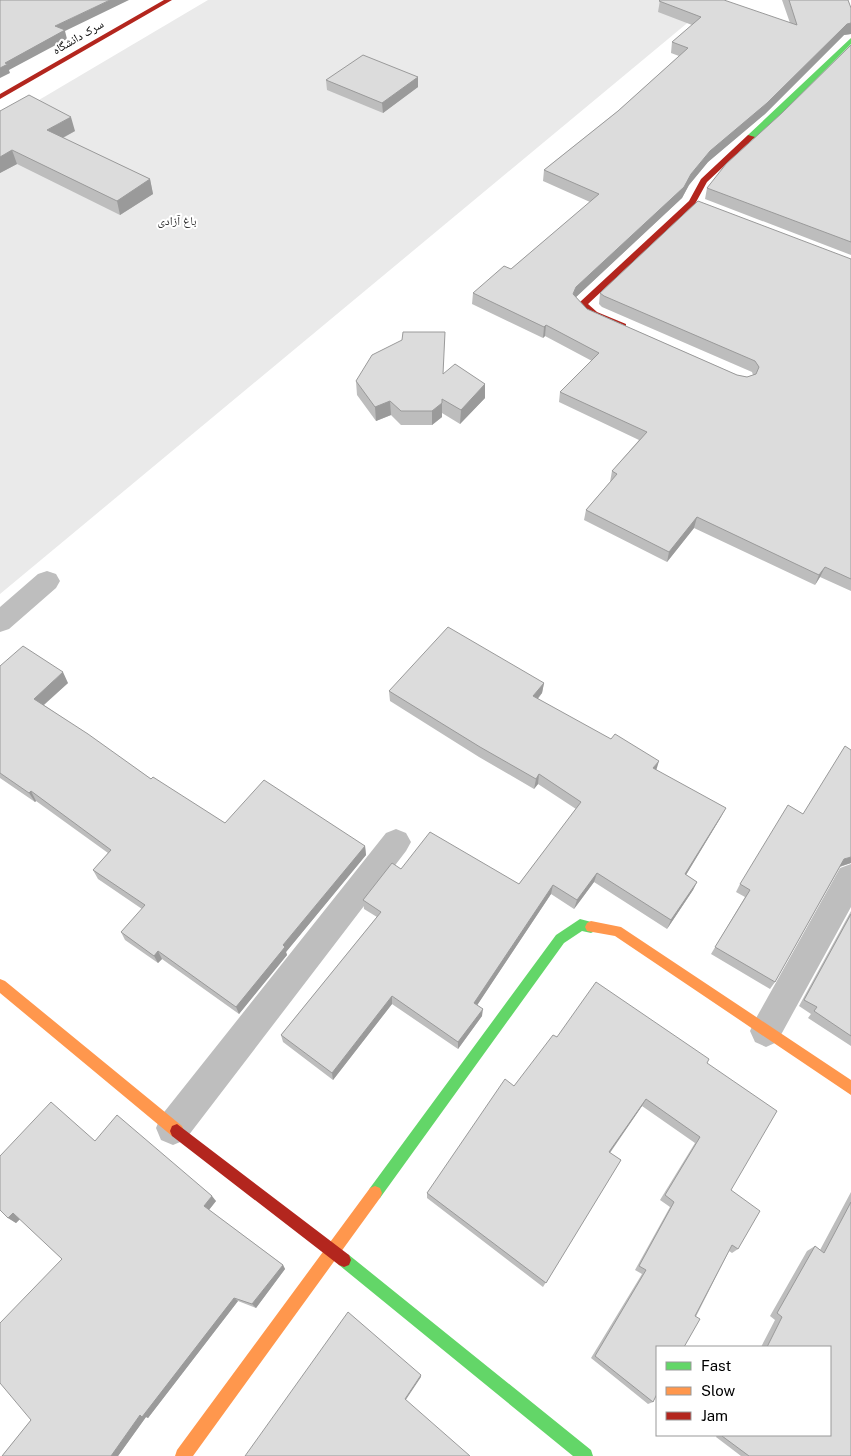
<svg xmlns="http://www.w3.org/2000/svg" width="851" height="1456" font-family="'Public Sans','Noto Naskh Arabic',sans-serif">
	<rect width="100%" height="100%" fill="#fff"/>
	<path fill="#eaeaea" d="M208 0H715L0 594V123Z"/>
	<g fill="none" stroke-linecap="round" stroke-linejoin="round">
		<path fill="#bebebe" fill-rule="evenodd" d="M47 571 56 574 60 581 56 588 9 629 0 632V607L38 574Z
			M396 829 406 833 411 842 406 851 185 1140 173 1145 161 1140 156 1128 161 1116 386 833Z
			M851 864V907L777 1042 766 1047 755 1042 750 1031 755 1020 840 868Z"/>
		<path fill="#63d668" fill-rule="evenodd" d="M851 38V44L785 111 754 139H748V135Z
			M580 919 595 923 597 927 595 931 591 933 582 931 564 943 380 1198 375 1200 370 1198 368 1193 370 1188 556 935Z
			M344 1253 349 1255 591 1450 593 1456H573L339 1265 337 1260 339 1255Z"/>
		<path fill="#ff974d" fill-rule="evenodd" d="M591 921 621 927 851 1080V1095L615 936 587 931 585 927 587 923Z
			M0 979 5 981 182 1126 184 1131 182 1136 177 1138 172 1136 0 993Z
			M375 1186 380 1188 382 1193 380 1198 193 1456H175L177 1450 370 1188Z"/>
		<path fill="#b3261e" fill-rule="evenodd" d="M164 0H172L0 99V94Z
			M748 135 755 137 707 182 695 204 588 304 597 312 626 324V328C613 330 590 315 580 306V302L689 201 701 179Z
			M177 1124 349 1255 351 1260 349 1265 344 1267 339 1265 172 1136 170 1131 172 1126Z"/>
	</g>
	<path fill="#bdbdbd" d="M660 0 790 23 782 0H848L851 8V34L844 35 765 114 708 162 689 185 682 198 576 297 587 309 737 375 747 377 753 375 752 372 602 307 599 304 600 293 851 259V591L820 577 815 585 694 528 667 562 584 520 586 510 610 482 612 471 639 440 559 402 560 392 592 361 545 336 543 338 472 304 473 293 511 269 590 202 543 181 544 170 618 111 679 56 671 53 672 42 692 25 658 12Z
		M851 45V255L705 199 707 188Z
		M418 77V87L383 113 327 90 326 80Z
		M0 111 75 131 63 138 150 179 153 194 120 215 17 164 0 173Z
		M444 374 485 384V398L460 424 442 413V417L432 425H401L391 415 376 421 357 395 356 381Z
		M0 666 68 683 44 705 151 779 225 823 365 846 366 855 286 952 287 955 239 1014 162 959 158 963 125 940 121 932 142 909 98 879 93 870 108 853 36 801 35 802 0 778Z
		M544 683 542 693 538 699 656 770 721 817 686 875 697 882 693 890 667 929 594 882 574 909 551 894 477 1005 482 1016 458 1049 392 1004 333 1080 283 1042 281 1035 377 917 364 909 363 900 401 869 519 884 576 809 538 784 534 789 479 757 390 701 389 691Z
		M803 814 851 863 840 867 775 982 770 989 711 954 745 897 736 892 740 884Z
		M851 911V1046L808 1018 811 1014 799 1006Z
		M557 1037 707 1063 738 1249 732 1253 729 1251 653 1402 648 1404 591 1358 642 1274 635 1270 670 1207 660 1200 695 1143 642 1106 610 1153 621 1160 543 1287 427 1198V1193L514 1086Z
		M95 1141 216 1201 209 1210 283 1265 285 1269 256 1308 238 1301 148 1418 146 1417 118 1456H2L31 1420 62 1259 20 1219 16 1223 8 1218Z
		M851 1192V1456H741L716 1437 717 1435H830V1347H761L775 1320 770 1316 807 1251 815 1246 820 1250Z"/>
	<path fill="#9a9a9a" d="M110 0H129L65 31 67 39 9 70 10 73 0 78V68L5 63 55 26Z
		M851 23V34L844 35 765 114 708 162 689 185 682 198 575 298 573 294 576 287 691 174 710 151 847 24Z
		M418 77V87L383 113 382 103Z
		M71 117 75 131 51 144 47 130Z
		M12 150 17 164 0 173V157Z
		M150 179 153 194 120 215 117 201Z
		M546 325 545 336 543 338 544 327Z
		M485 384V398L460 424 461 410Z
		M390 401 391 415 376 421 375 407Z
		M442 403V417L432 425V411Z
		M697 517 694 528 667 562 669 552Z
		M825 567 820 577 815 585 819 575Z
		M63 672 68 683 39 709 34 699Z
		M544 683 542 693 531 706 533 696Z
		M659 761 656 771 653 768Z
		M539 774 538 784 534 789 536 779Z
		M31 791 36 801 35 802 29 793Z
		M726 808 721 817 681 883 685 874Z
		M365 846 366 855 286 952 287 955 239 1014 236 1007 283 945Z
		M851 857V863L838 867 844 859Z
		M597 873 594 882 574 909 577 900Z
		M697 882 693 890 667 929 671 920Z
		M553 885 551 894 474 1010V1003Z
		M158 951 162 959 158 963 154 956Z
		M392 996V1004L333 1080 332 1073Z
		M483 1009 482 1016 458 1049V1042Z
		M646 1099 642 1106 606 1158 609 1152Z
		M212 1196 216 1201 208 1211 204 1206Z
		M13 1213 21 1218 16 1223 8 1218Z
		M283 1265 285 1269 256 1308 252 1304Z
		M234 1298 238 1301 148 1418 146 1417 118 1456H111L140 1415Z
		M421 1375V1377L405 1401V1399Z"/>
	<path fill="#dcdcdc" stroke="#9a9a9a" d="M0 0H110L55 26 65 30 5 63 8 64 0 68Z
		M660 0H724L797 25 789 0H848L851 8V23L847 24 767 103 710 151 691 174 684 187 576 287 573 294 587 309 737 375 747 377 756 374 759 367 755 361 604 296 600 293 698 201 851 259V579L825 567 819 575 697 517 669 552 586 510 617 474 612 471 647 432 560 392 599 353 546 325 544 327 473 293 504 266 511 269 599 194 544 170 618 111 688 48 672 42 701 17 659 1Z
		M851 45V242L707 188 726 164 782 113Z
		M363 55 418 77 382 103 326 80Z
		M29 95 71 117 47 130 150 179 117 201 12 150 0 157V111Z
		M403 332H445L443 374 455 364 485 384 461 410 442 399V403L432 411H401L390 401 375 407 356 381 372 355 402 340Z
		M448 627 544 683 533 696 611 739 615 734 659 761 653 768 726 808 685 874 697 882 671 920 597 873 577 900 553 885 474 1003 483 1009 458 1042 392 996 332 1073 281 1035 381 912 363 900 392 863 401 869 430 832 519 884 581 802 539 774 536 779 480 747 389 691Z
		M23 646 63 672 34 699 88 734 151 779 153 777 225 823 264 780 365 846 283 945 285 947 236 1007 158 951 154 956 121 932 145 905 93 870 111 850 31 791 29 793 0 773V666Z
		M845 746 851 750V857L844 859 775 982 715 947 750 890 740 884 788 805 803 814Z
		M851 914V1036L814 1011 817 1007 804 1000Z
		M596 982 709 1059 707 1063 777 1111 731 1190 760 1211 738 1249 732 1245 695 1316 700 1319 684 1347H657V1394L653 1402 595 1356 646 1270 639 1266 674 1202 665 1195 700 1137 646 1099 609 1152 621 1160 546 1283 427 1193 505 1079 514 1086 553 1035 557 1037Z
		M51 1102 95 1141 117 1115 212 1196 204 1206 283 1265 252 1304 234 1298 142 1417 140 1415 111 1456H2L31 1420 0 1383V1323L62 1259 13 1213 8 1218 0 1210V1156Z
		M851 1202V1456H749L722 1436 723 1435H830V1347H767L782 1317 777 1313 815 1246 824 1253Z
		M348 1312 421 1375 405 1399 470 1456H245Z"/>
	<g text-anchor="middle" stroke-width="4" stroke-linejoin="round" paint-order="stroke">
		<g font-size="12" fill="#000" stroke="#fff">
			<text transform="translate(78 37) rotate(-30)" y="4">سرک دانشگاه</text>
		</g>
		<g font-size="12" fill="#2f2f2f" stroke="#fff">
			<text x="177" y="225">باغ آزادی</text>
		</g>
	</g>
	<rect x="656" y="1346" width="175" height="90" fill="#ffffff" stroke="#999999"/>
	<rect x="666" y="1362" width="25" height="8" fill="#63d668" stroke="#999999"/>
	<text x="701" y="1371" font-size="15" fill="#000000">Fast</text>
	<rect x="666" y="1387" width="25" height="8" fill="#ff974d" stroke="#999999"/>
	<text x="701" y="1396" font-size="15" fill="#000000">Slow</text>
	<rect x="666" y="1412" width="25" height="8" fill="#b3261e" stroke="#999999"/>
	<text x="701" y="1421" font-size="15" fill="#000000">Jam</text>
</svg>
